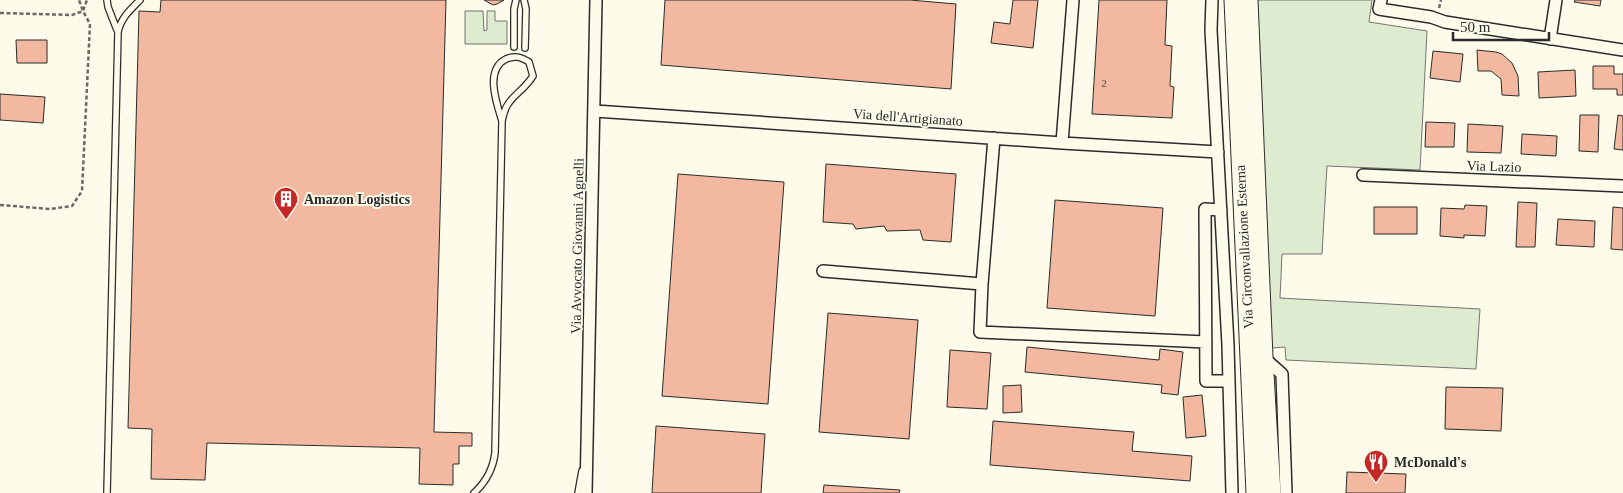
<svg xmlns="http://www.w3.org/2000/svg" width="1623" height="493" font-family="Georgia,serif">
	<rect width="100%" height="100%" fill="#fdfbea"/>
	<path fill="#deebd1" stroke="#74746e" d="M1254 0H1372L1369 22 1427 31 1420 170 1327 166 1322 254H1282L1280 298 1480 309 1476 369 1286 360 1285 347 1271 348Z
		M465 11H483L484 31 487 30V11H495V21H507V44H465Z"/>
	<path fill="#f2b8a0" stroke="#2b2b2b" d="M161 0H446L434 432 472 433V446H459V464H453V485L419 484 420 448 207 443 205 480 151 479 152 429 128 428 139 11 160 12Z
		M484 0H504L497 4 493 5Z
		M665 0H910L956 4 951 89 661 65Z
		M1013 0H1038L1033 48 991 43 994 22 1010 24Z
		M1099 0H1167L1165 45 1172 46 1170 86 1174 87 1172 118 1092 114Z
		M1575 0H1601L1600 6 1574 2Z
		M16 40H47V63H17Z
		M1477 50 1496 52 1502 54 1512 63 1518 76 1519 96 1502 95 1501 79 1491 71H1478Z
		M1433 51 1463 54 1460 82 1430 78Z
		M1593 66H1614V74H1623V95H1617V89H1593Z
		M1575 70 1576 96 1539 98 1538 72Z
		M0 94 45 97 43 123 0 120Z
		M1580 115H1599L1598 152 1579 151Z
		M1618 115 1623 116V150L1614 149Z
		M1426 122 1455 123 1454 147H1425Z
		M1468 124 1503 126 1501 153 1467 152Z
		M1522 134 1557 136 1556 156 1521 154Z
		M826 164 956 174 951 242 923 240 920 230 887 231 884 226 856 229 853 224 823 222Z
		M678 174 784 182 768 404 662 396Z
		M1055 200 1163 208 1155 316 1047 308Z
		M1518 202 1537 203 1535 247H1516Z
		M1465 205 1487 206 1485 236 1464 235V238L1440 236 1441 208 1464 209Z
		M1374 207H1417V234H1374Z
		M1613 207 1623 208V250L1611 249Z
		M1558 219 1595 221 1594 247 1556 245Z
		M828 313 918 320 909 439 819 432Z
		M1027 347 1159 360 1160 349 1183 352 1178 395 1161 393 1162 385 1025 372Z
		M950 350 991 353 987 409 947 407Z
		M1021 385 1022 412 1003 413V386Z
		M1446 387 1503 388 1501 431 1445 429Z
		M1202 395 1206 436 1186 438 1183 397Z
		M993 421 1134 432 1132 451 1192 456 1190 481 990 465Z
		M656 426 765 434 761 493H652Z
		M1347 472 1406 474 1405 493H1346Z
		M824 485 900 490 899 493H823Z"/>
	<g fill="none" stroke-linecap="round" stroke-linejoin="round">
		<defs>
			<path id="lane" d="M107 0 108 7 117 30
				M524 0 526 9 525 48
				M514 47V9L516 0
				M107 493 118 32C121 18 130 10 140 0
				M474 493C486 482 493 469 495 453L502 121C506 96 521 95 533 76L529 62C521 57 515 55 506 59 484 70 497 104 502 121
				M578 493 582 471"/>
			<path id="street" d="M1212 0 1211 30 1228 345 1232 493
				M1381 0 1379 9 1431 17 1445 22 1623 50
				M1550 39 1556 0
				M595 111 1062 143 1218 152
				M994 138 982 284 980 332 1206 342
				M1062 143 1073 0
				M1363 175 1623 186
				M1221 210 1205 209 1206 381H1229
				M823 271 982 284
				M1263 357 1282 374 1286 493
				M586 493 596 0"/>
			<path id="primary" d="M1234 0 1256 493
				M1248 0 1263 357 1271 493"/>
		</defs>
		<use href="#lane" stroke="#2b2b2b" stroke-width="8"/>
		<use href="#street" stroke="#2b2b2b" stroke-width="14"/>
		<use href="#primary" stroke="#2b2b2b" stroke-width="21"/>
		<path stroke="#6a6964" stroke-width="2.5" stroke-dasharray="4 2.5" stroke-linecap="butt" d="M1439 8 1441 0
			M0 13 72 15 83 11 79 0
			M0 205 50 209 72 206 82 191 90 24 83 11 87 0"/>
		<use href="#lane" stroke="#fdfbea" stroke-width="5.5"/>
		<use href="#street" stroke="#fdfbea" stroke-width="11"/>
		<use href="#primary" stroke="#fdfbea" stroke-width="19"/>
	</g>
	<defs>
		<symbol id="building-pin" viewBox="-11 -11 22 30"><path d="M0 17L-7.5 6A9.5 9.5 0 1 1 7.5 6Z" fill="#c62828" stroke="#fdfbea"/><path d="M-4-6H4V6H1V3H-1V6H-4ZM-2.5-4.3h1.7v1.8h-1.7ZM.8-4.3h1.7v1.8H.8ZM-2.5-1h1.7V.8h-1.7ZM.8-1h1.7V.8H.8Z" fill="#fff"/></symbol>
		<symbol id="restaurant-pin" viewBox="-11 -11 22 30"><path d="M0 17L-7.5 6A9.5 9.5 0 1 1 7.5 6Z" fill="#c62828" stroke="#fdfbea"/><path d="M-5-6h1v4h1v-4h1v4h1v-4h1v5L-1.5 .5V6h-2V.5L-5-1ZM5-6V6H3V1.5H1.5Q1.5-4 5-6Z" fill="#fff"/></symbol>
	</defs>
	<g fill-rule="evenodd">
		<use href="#building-pin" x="272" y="185" width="28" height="38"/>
		<use href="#restaurant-pin" x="1362" y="448" width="28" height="38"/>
	</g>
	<g text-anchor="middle" stroke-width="4" stroke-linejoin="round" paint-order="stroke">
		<g font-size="11" fill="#5d4e48">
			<text x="1104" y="87">2</text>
		</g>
		<g font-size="14" fill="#2b2b2b" stroke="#fdfbea">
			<text transform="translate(908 117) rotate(4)" y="5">Via dell'Artigianato</text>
			<text transform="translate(1494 166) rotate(2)" y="5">Via Lazio</text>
			<text transform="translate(577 246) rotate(-89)" y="5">Via Avvocato Giovanni Agnelli</text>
			<text transform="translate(1244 247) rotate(-93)" y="5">Via Circonvallazione Esterna</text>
		</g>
		<g font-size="14" font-weight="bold" fill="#2b2b2b" stroke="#fdfbea" text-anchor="start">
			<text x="304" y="204">Amazon Logistics</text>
			<text x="1394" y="467">McDonald's</text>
		</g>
	</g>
	<path d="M1453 32v8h96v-8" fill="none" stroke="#2b2b2b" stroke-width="2.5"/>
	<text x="1460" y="32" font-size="15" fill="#2b2b2b" stroke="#fdfbea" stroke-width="4" paint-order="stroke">50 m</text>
</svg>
